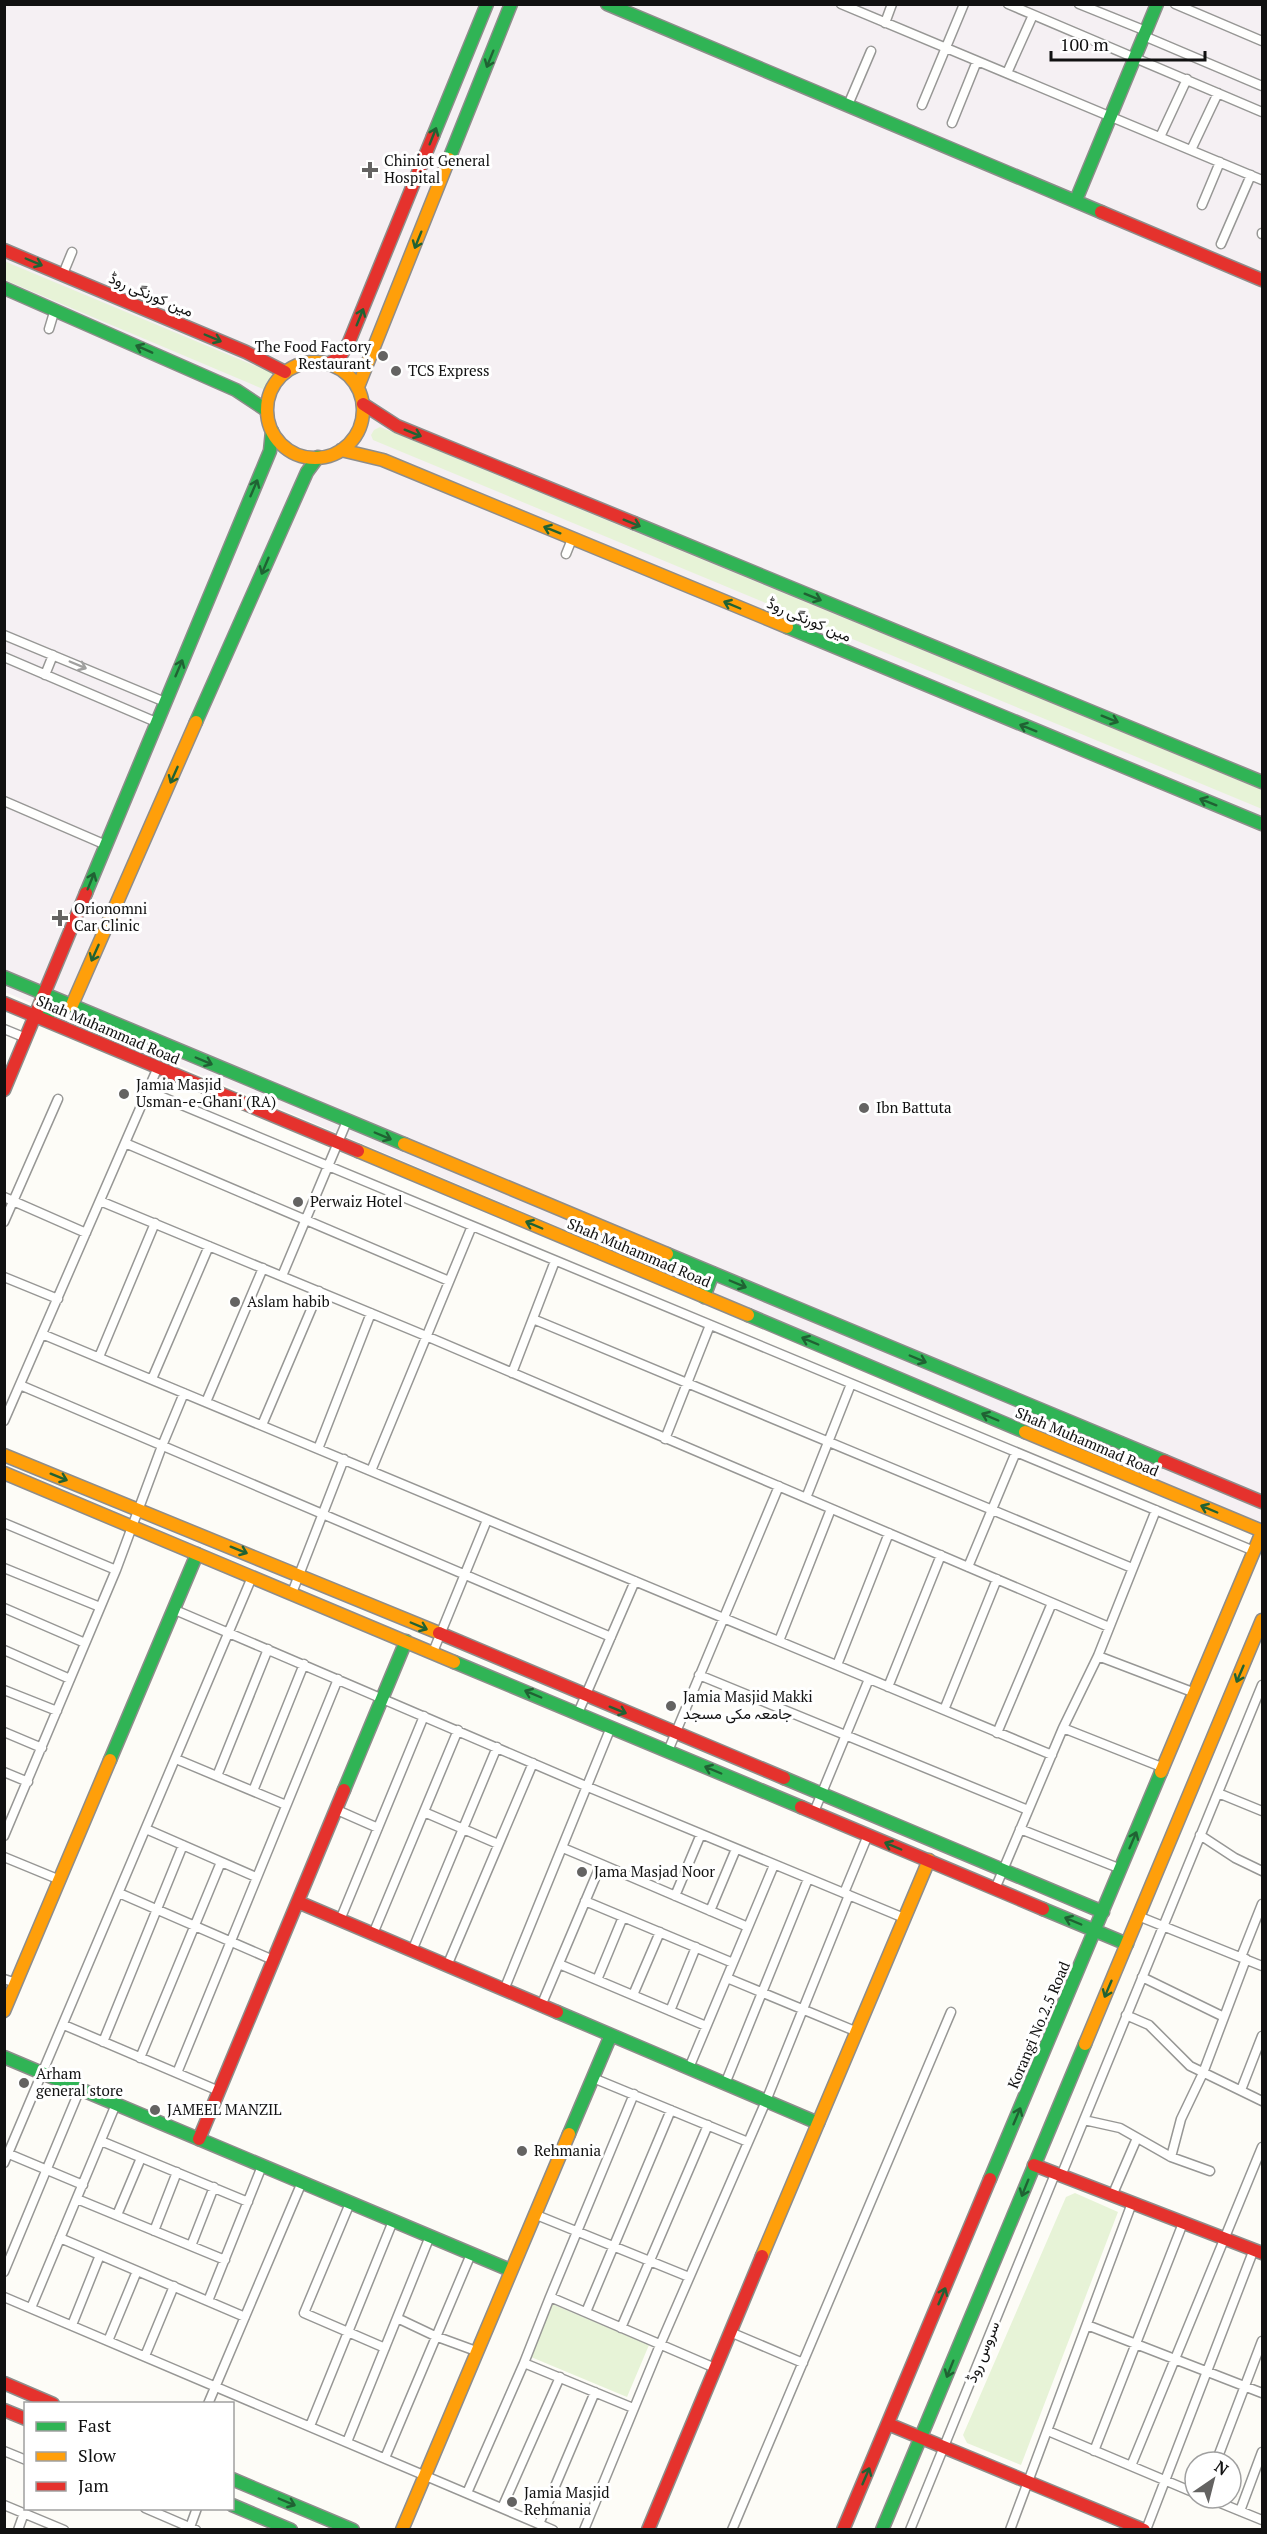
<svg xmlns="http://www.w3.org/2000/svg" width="1267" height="2534" font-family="'PT Serif',Vazirmatn,serif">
	<rect width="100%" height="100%" fill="#fdfcf7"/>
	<path fill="#f5f0f3" d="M4 5H1262V1523L1051 1436 5 992Z"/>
	<path fill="#e7f3d7" d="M4 261 270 372 272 374 267 387 263 389 5 280Z
		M380 427 1262 790V809L373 440 371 435 374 430Z
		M1075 2193 1118 2212 1021 2465 967 2443 963 2435 1066 2197Z
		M552 2304 649 2345 627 2397 531 2357Z"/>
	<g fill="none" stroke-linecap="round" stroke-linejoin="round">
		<defs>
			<path id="street" d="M841 4 1262 180
				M1008 4 1262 112
				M1079 4 1146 31
				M1175 4 1262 41
				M885 23 892 4
				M1144 36 1262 86
				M1007 73 1033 15
				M848 105 871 51
				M922 105 964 4
				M952 123 977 61
				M1160 137 1187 79
				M1191 150 1218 93
				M1202 205 1220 162
				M1262 234V233
				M1221 244 1251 175
				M63 274 72 252
				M49 329 55 309
				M566 554 572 539
				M4 635 165 702
				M4 657 156 722
				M45 675 53 655
				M4 801 106 845
				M4 1029 26 1038
				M148 1091 1254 1551
				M125 1143 449 1281
				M4 1197 86 1233
				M100 1201 426 1336 1109 1627
				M4 1222 58 1099
				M282 1276 347 1121
				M4 1277 58 1299
				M533 1319 1132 1568
				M42 1334 1052 1755
				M99 1357 155 1223
				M512 1373 555 1261
				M152 1379 209 1246
				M20 1385 611 1637
				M206 1402 263 1268
				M4 1421 158 1067
				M262 1425 319 1291
				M665 1439 710 1325
				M318 1449 371 1313
				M371 1471 472 1226
				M806 1498 851 1384
				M4 1523 116 1570
				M968 1567 1016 1452
				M4 1568 100 1607
				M292 1593 344 1459
				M4 1608 85 1643
				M175 1610 588 1787 904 1918
				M779 1641 831 1509
				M4 1650 70 1679
				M433 1652 487 1520
				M1098 1656 1195 1693
				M837 1665 889 1533
				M699 1675 1028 1810
				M888 1687 941 1555
				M4 1690 57 1711
				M944 1710 997 1579
				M578 1713 635 1581
				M1063 1728 1164 1768
				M4 1732 42 1748
				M997 1733 1052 1603
				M668 1751 779 1486
				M176 1759 286 1805
				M4 1772 28 1782
				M217 1776 268 1649
				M253 1791 304 1664
				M1218 1793 1262 1811
				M337 1810 378 1828
				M424 1812 498 1844
				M814 1812 869 1679
				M146 1829 256 1877
				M1020 1829 1121 1869
				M1200 1835 1235 1858 1262 1871
				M4 1836 116 1570 162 1446 184 1393
				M563 1848 601 1864
				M4 1857 60 1880
				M995 1889 1063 1728 1098 1656 1156 1510
				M119 1893 273 1960
				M844 1893 868 1835
				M675 1896 701 1834
				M585 1901 733 1963
				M710 1911 736 1849
				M1138 1916 1262 1966
				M340 1920 424 1716
				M373 1934 458 1730
				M412 1951 497 1747
				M1241 1957 1262 1904
				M559 1964 706 2026
				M447 1966 533 1763
				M1142 1977 1224 2017
				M727 1978 855 2031
				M4 1979 16 1983
				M597 1980 623 1917
				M504 1990 611 1727
				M633 1995 660 1932
				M541 2006 601 1864 748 1927
				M670 2011 696 1947
				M1126 2015 1149 2025 1190 2066 1262 2101
				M64 2025 219 2091
				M103 2042 183 1845
				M140 2058 221 1862
				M689 2068 774 1865
				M177 2073 338 1679
				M593 2078 748 2142
				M725 2084 808 1879
				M1241 2090 1262 2036
				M1084 2120 1120 2128 1171 2157 1210 2171
				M101 2141 248 2202
				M9 2154 83 2185
				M1171 2157 1181 2119 1203 2073 1246 1959
				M4 2163 252 1577
				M1061 2176 1262 1685
				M1112 2196 1137 2138
				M77 2199 225 2260
				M350 2203 304 2313 385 2348
				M534 2214 689 2277
				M117 2215 141 2158
				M154 2231 177 2172
				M60 2238 245 2317
				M191 2246 214 2187
				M4 2272 80 2089
				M4 2297 553 2530
				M550 2297 634 2094
				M208 2301 262 2166
				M31 2308 116 2104
				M586 2312 671 2110
				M397 2318 435 2336 476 2351
				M72 2325 100 2255
				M1087 2325 1262 2393
				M621 2328 708 2125
				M730 2332 803 2363
				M108 2341 137 2271
				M145 2356 174 2286
				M208 2404 302 2182
				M633 2408 524 2363 550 2297 715 2368
				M310 2426 393 2221
				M1048 2431 1195 2493
				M347 2442 430 2236
				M4 2451 26 2460
				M1094 2451 1183 2223
				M385 2458 471 2254
				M1216 2462 1262 2341
				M1131 2466 1262 2147
				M467 2493 524 2363
				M1208 2498 1262 2520
				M4 2505 64 2530
				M145 2508 196 2530
				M502 2508 560 2377
				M1240 2511 1262 2452
				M539 2524 595 2392
				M18 2530 24 2513
				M189 2530 197 2508
				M584 2530 660 2345 766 2101 849 1895
				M732 2530 951 2012
				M910 2530 1055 2174
				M1010 2530 1132 2203
				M1146 2530 1254 2249"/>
			<path id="fast" d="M607 4 1101 212
				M433 136 487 4
				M449 159 511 4
				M1076 200 1157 4
				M4 288 236 390 266 410
				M634 523 1262 782
				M787 627 1262 824
				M196 722 307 472 318 457
				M86 893 270 451 272 431
				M4 977 404 1144
				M35 1016 72 1005
				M667 1254 1164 1461
				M704 1297 713 1273
				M748 1315 1025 1432
				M454 1662 801 1807
				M110 1760 197 1554
				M784 1778 1103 1912
				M344 1790 406 1641
				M1043 1909 1127 1944
				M557 2012 818 2123
				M4 2057 510 2270
				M569 2134 611 2035
				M990 2179 1161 1772
				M232 2479 353 2530
				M232 2505 291 2530
				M882 2530 1085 2044"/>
			<path id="slow" d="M267 410a48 48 0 1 1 96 0a48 48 0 1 1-96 0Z
				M358 387 449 159
				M341 450 383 460 787 627
				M72 1005 196 722
				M404 1144 667 1254
				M358 1151 748 1315
				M1025 1432 1262 1531
				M4 1455 439 1633
				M4 1473 454 1662
				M1161 1772 1262 1532
				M4 2011 110 1760
				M1085 2044 1262 1620
				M762 2256 929 1860
				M402 2530 569 2134"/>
			<path id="jam" d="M1101 212 1262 280
				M4 250 246 352 285 372
				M328 364 340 357 349 342 433 136
				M363 404 397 426 634 523
				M4 1003 358 1151
				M4 1090 86 893
				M1164 1461 1262 1502
				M439 1633 784 1778
				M801 1807 1043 1909
				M298 1902 557 2012
				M199 2139 344 1790
				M1034 2165 1262 2253
				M4 2383 53 2404
				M4 2410 26 2419
				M888 2424 1144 2530
				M648 2530 762 2256
				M843 2530 990 2179"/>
		</defs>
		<use href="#street" stroke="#979795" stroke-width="11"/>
		<use href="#fast" stroke="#8e8d8b" stroke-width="15"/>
		<use href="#slow" stroke="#8e8d8b" stroke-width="15"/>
		<use href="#jam" stroke="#8e8d8b" stroke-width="15"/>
		<use href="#street" stroke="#fffffe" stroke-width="8"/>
		<use href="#fast" stroke="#30b455" stroke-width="12"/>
		<use href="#slow" stroke="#ff9f0a" stroke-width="12"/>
		<use href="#jam" stroke="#e5322d" stroke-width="12"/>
	</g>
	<defs><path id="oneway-shaft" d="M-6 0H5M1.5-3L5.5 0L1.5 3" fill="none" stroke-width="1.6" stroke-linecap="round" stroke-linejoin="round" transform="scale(1.5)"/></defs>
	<g stroke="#206233">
		<use href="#oneway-shaft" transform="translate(490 59) rotate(112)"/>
		<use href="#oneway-shaft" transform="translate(433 136) rotate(-68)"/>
		<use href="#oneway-shaft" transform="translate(418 240) rotate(112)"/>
		<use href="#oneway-shaft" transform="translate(34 262) rotate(23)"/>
		<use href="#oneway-shaft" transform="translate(360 317) rotate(-68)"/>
		<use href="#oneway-shaft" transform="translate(213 338) rotate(23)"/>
		<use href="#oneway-shaft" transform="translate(144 349) rotate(-156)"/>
		<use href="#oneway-shaft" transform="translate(413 433) rotate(22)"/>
		<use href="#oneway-shaft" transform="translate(254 488) rotate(-67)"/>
		<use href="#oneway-shaft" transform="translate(632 523) rotate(22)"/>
		<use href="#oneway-shaft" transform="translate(552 530) rotate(-158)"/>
		<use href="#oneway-shaft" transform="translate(265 566) rotate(113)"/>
		<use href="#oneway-shaft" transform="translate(813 597) rotate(22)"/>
		<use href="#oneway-shaft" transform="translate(732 605) rotate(-157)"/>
		<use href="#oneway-shaft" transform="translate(179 668) rotate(-67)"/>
		<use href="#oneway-shaft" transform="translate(1110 719) rotate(22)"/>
		<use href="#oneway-shaft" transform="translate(1028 728) rotate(-158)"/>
		<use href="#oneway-shaft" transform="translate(174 775) rotate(114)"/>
		<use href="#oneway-shaft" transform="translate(1208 802) rotate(-158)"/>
		<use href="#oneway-shaft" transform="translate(91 881) rotate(-68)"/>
		<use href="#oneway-shaft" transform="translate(95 953) rotate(114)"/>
		<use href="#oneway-shaft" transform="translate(204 1061) rotate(23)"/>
		<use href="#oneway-shaft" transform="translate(383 1136) rotate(23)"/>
		<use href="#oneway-shaft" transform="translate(534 1225) rotate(-157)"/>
		<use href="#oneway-shaft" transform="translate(738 1284) rotate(23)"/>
		<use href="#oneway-shaft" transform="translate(810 1341) rotate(-157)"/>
		<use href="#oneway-shaft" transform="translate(918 1359) rotate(23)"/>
		<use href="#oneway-shaft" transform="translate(990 1417) rotate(-157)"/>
		<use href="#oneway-shaft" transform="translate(59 1477) rotate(22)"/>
		<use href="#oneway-shaft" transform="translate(1209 1509) rotate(-157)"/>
		<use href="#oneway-shaft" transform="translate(239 1550) rotate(22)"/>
		<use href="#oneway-shaft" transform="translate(419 1626) rotate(23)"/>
		<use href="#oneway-shaft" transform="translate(1240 1674) rotate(113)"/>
		<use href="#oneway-shaft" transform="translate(533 1694) rotate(-157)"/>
		<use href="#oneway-shaft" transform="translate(618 1710) rotate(22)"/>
		<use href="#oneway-shaft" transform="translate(713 1770) rotate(-157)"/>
		<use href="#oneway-shaft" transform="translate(1133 1840) rotate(-67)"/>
		<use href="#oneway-shaft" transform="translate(893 1846) rotate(-157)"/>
		<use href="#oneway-shaft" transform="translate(1073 1921) rotate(-157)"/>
		<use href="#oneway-shaft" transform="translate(1108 1989) rotate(113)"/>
		<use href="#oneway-shaft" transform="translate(1017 2116) rotate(-67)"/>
		<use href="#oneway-shaft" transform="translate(1025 2188) rotate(112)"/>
		<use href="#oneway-shaft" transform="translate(942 2296) rotate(-67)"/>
		<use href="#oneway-shaft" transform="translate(950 2369) rotate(112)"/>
		<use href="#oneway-shaft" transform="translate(866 2476) rotate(-67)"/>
		<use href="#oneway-shaft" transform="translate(287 2502) rotate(23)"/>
	</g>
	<use stroke="#a0a09f" href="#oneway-shaft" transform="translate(78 665) rotate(23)"/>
	<g fill="#646362" stroke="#fff" stroke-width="2">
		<path d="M367 161h6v6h6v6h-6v6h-6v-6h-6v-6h6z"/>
		<circle cx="383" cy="356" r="6"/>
		<circle cx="396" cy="371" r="6"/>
		<path d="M57 909h6v6h6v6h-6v6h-6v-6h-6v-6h6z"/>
		<circle cx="124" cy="1094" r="6"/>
		<circle cx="864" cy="1108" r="6"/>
		<circle cx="298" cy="1202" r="6"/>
		<circle cx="235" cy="1302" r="6"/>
		<circle cx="671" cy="1706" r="6"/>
		<circle cx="582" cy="1872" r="6"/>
		<circle cx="24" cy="2083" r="6"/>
		<circle cx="155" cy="2110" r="6"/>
		<circle cx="522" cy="2151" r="6"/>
		<circle cx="512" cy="2502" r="6"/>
	</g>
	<g text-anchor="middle" stroke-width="6" stroke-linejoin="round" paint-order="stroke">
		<g font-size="15" fill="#111" stroke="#fff" text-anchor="start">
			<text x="384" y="166">Chiniot General<tspan x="384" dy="17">Hospital</tspan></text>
			<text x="371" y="352" text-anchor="end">The Food Factory<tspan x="371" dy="17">Restaurant</tspan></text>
			<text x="408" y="376">TCS Express</text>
			<text x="74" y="914">Orionomni<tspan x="74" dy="17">Car Clinic</tspan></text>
			<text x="136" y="1090">Jamia Masjid<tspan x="136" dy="17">Usman-e-Ghani (RA)</tspan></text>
			<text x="876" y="1113">Ibn Battuta</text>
			<text x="310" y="1207">Perwaiz Hotel</text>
			<text x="247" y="1307">Aslam habib</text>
			<text x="683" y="1702">Jamia Masjid Makki<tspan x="683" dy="17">جامعہ مکی مسجد</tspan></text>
			<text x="594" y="1877">Jama Masjad Noor</text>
			<text x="36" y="2079">Arham<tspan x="36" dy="17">general store</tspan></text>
			<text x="167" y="2115">JAMEEL MANZIL</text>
			<text x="534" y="2156">Rehmania</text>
			<text x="524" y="2498">Jamia Masjid<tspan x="524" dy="17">Rehmania</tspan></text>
		</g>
		<g font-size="15" fill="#111" stroke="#fff">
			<text transform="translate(151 295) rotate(23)" y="5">مین کورنگی روڈ</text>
			<text transform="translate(809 620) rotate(23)" y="5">مین کورنگی روڈ</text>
			<text transform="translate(108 1030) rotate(23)" y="5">Shah Muhammad Road</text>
			<text transform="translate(639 1253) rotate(23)" y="5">Shah Muhammad Road</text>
			<text transform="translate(1087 1442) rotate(23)" y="5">Shah Muhammad Road</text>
			<text transform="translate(1039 2025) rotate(-67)" y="5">Korangi No.2.5 Road</text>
			<text transform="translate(983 2352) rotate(-68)" y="5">سروس روڈ</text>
		</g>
	</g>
	<rect width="1267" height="2534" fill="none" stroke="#111111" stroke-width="12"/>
	<rect x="24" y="2402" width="210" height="108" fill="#ffffff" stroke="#a0a0a0" stroke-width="1.5"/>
	<rect x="36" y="2422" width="30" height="9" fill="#30b455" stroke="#a0a0a0" stroke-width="1.5"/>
	<text x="78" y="2432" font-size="18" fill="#111111">Fast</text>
	<rect x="36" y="2452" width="30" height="9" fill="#ff9f0a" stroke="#a0a0a0" stroke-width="1.5"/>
	<text x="78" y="2462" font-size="18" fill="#111111">Slow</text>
	<rect x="36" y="2482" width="30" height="9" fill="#e5322d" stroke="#a0a0a0" stroke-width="1.5"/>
	<text x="78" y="2492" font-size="18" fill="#111111">Jam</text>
	<g transform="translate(1213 2480) rotate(35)"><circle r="28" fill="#ffffff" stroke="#a0a0a0" stroke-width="1.5"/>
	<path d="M0-4.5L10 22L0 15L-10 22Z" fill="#646362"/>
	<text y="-9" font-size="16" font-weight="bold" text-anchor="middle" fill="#111111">N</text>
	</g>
	<path d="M1051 51v9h154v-9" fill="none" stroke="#111111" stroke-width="3"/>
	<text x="1060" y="51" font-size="18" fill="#111111" stroke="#ffffff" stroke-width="4.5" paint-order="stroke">100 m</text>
</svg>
